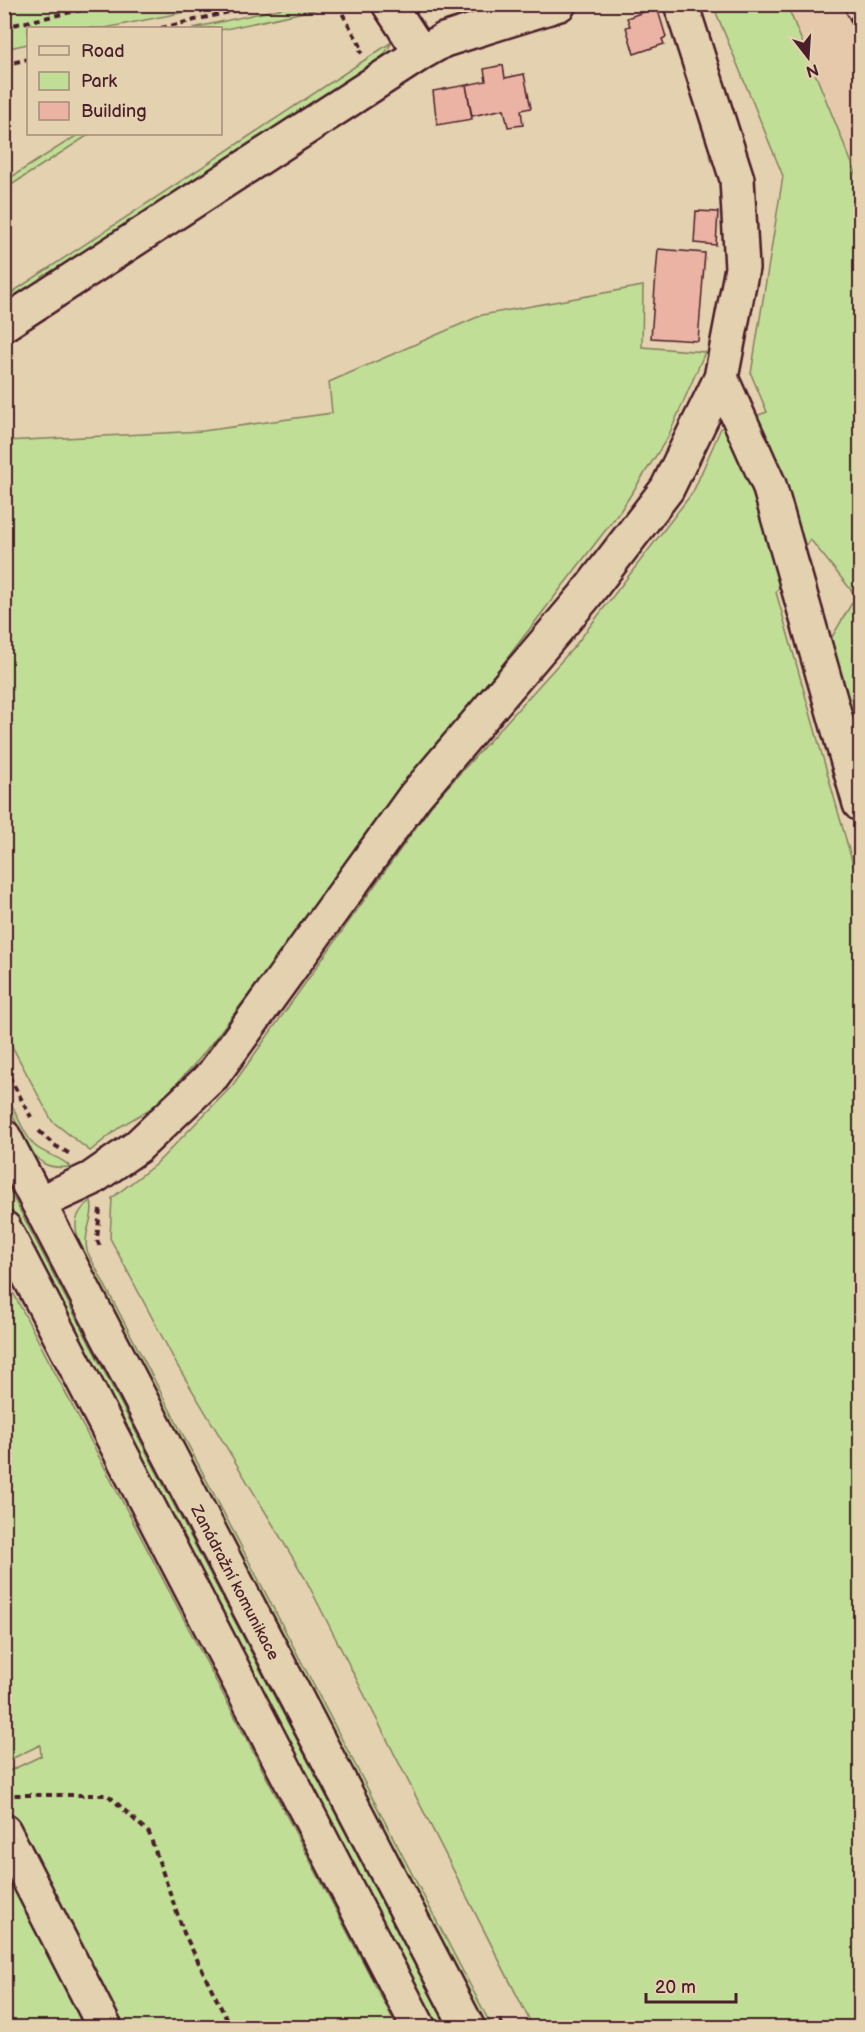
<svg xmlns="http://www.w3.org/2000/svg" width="865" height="2032" font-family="'Balsamiq Sans',sans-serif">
	<rect width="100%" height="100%" fill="#e4d1af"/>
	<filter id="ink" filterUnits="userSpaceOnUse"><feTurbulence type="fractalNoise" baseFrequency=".0167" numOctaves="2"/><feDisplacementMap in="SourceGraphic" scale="12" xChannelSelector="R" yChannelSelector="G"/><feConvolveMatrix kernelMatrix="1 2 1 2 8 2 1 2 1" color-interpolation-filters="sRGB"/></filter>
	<g filter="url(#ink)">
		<path fill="#e6c8ab" d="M787 5H860V183L856 168Z"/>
		<path fill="#c0de96" stroke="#857e60" stroke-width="1.5" d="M5 4H221V5L105 28H28V44L5 49Z
			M297 5H332V6L221 30 220 28H193Z
			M713 5H787L860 183V762L829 642 856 596 810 539 776 592 860 889V2027H533L305 1578 177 1365 110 1238 112 1198 156 1164 232 1086 434 802 574 647 693 492 721 428 767 412 751 374 783 176Z
			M392 42 384 55 373 65 5 307V297Z
			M79 134H90L5 189V181Z
			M643 286 642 347 705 352 668 437 621 510 200 1058 158 1104 121 1126 90 1151 52 1121 5 1033V441L203 431 332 413 329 382 482 315Z
			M5 1089C11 1103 24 1135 34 1145 44 1155 61 1156 70 1167 61 1168 51 1168 43 1163 27 1152 14 1116 5 1098Z
			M4 1180 447 2027H434L5 1202Z
			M91 1201C95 1220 83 1229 87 1251L492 2027H485L84 1254C75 1233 69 1216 91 1201Z
			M4 1275 397 2027H122L37 1860 5 1803V1773L41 1756 40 1745 5 1762Z
			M4 1863 90 2027H5Z"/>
		<path fill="#ebb3a3" stroke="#4a1f2b" stroke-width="1.5" d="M657 7 666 37 662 39 664 44 634 54 626 27 630 26 627 18Z
			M503 65 505 78 524 74 531 108 521 110 523 125 508 127 504 109 472 116 466 85 486 81 484 69Z
			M466 85 472 119 437 125 433 91Z
			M696 211 718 212 716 245 694 243Z
			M658 249 705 253 698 341 651 338Z"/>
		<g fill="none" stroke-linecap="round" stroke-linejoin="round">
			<defs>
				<path id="minor" d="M389 4 421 53
					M4 324 421 53 444 40 559 4
					M721 378 769 485 860 804
					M39 1203 91 1179 137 1147 213 1075 415 796 584 597 667 489 721 378 742 268 737 179 681 4
					M4 1831 105 2028"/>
				<g id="major">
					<path id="s1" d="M4 1137 468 2028"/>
					<path d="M4 1228 419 2028"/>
				</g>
			</defs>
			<use href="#minor" stroke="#4a1f2b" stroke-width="38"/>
			<use href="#major" stroke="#4a1f2b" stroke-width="38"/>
			<path stroke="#4a1f2b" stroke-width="4" stroke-dasharray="6 4.5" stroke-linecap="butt" d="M339 4 342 13 363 50 359 53
				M4 27 107 4
				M161 28 263 4
				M4 65 28 59
				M4 1067 31 1117
				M39 1131 54 1145 72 1155
				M100 1209 97 1240 101 1249
				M4 1795H108L149 1833 184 1933 231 2028
				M500 2020 504 2028"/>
			<use href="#minor" stroke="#e4d1af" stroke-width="33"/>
			<use href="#major" stroke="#e4d1af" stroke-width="33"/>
			<defs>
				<path id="rail" d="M845 4 860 34"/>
			</defs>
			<use href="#rail" stroke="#4a1f2b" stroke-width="7"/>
			<use href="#rail" stroke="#e4d1af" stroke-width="4.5" stroke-dasharray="14" stroke-linecap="butt"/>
		</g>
	</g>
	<g text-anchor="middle" stroke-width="6" stroke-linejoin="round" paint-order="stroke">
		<g font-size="16" fill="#4a1f2b" stroke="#e4d1af">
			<text dy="6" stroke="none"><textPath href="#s1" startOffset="502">Zanádražní komunikace</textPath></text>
		</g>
	</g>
	<rect width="865" height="2032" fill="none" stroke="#e4d1af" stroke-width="24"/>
	<rect x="12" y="12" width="841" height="2008" fill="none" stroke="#4a1f2b" stroke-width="2" filter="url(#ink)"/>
	<rect x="27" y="27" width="195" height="108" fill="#e4d1af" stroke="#a68a7a" stroke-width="1.5"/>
	<rect x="39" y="46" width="30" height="9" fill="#e4d1af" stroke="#a68a7a" stroke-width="1.5"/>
	<text x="81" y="57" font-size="18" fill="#4a1f2b">Road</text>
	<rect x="39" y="72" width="30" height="18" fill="#c0de96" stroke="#a68a7a" stroke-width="1.5"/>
	<text x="81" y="87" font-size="18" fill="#4a1f2b">Park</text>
	<rect x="39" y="102" width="30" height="18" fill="#ebb3a3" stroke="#a68a7a" stroke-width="1.5"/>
	<text x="81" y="117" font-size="18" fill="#4a1f2b">Building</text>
	<g transform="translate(808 57) rotate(163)" stroke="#e4d1af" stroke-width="4.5" paint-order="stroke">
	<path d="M0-4.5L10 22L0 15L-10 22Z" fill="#4a1f2b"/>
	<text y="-9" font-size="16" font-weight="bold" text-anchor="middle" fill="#4a1f2b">N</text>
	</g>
	<path d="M646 1993v9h90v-9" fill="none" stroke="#4a1f2b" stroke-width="3"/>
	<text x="655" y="1993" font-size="18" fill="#4a1f2b" stroke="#e4d1af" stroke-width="4.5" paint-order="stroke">20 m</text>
</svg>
